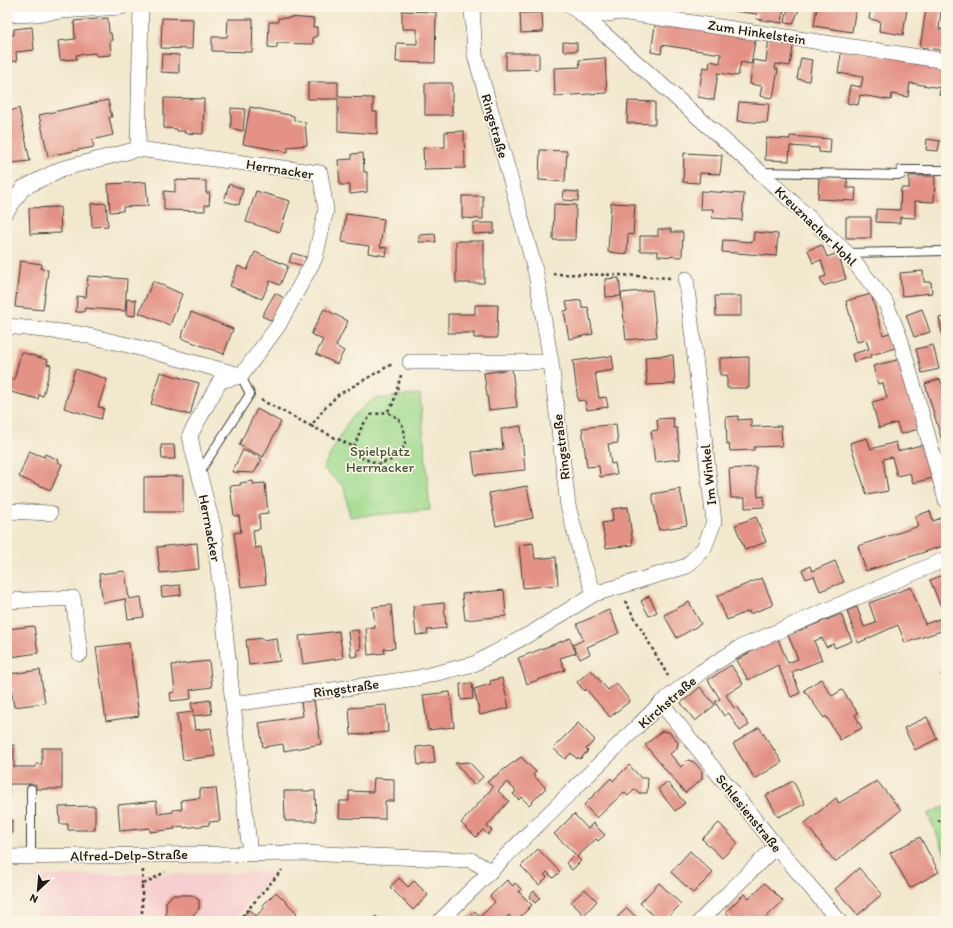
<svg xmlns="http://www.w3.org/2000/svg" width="953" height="928" font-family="Itim,sans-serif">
	<rect width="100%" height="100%" fill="#fcf5e5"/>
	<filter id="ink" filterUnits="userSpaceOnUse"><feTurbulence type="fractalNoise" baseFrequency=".025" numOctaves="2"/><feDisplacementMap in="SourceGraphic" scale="8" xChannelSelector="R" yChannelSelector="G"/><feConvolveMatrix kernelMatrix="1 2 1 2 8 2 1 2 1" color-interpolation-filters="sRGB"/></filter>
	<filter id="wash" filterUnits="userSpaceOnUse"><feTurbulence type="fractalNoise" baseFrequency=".012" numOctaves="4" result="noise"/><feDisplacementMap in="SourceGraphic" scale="16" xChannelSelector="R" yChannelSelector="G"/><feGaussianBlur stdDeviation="0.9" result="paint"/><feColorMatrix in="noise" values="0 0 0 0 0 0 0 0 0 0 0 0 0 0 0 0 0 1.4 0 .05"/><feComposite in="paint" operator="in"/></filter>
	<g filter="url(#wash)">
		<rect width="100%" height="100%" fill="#f1e8cd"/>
		<path fill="#f7cfd1" d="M275 872 233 921H39L36 876Z"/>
		<path fill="#a0db8f" stroke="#5e7c56" d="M420 394 430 510 350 517 344 487 323 468 350 418 374 399Z
			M946 806V856L928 814Z"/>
		<g id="blocks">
			<path fill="#e39285" d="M715 7H725V9Z
				M733 7H784L782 23 756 19 757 14 733 11Z
				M788 7H800L793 24 785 23Z
				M817 7 843 8V7H856L852 32 814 26Z
				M871 7H892L907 9 903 35 879 31 880 21 869 19Z
				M926 9 941 11 939 29 946 30V51L920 47Z
				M402 11 436 12 435 63 396 62 397 43 417 44V29H402Z
				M520 13H542L543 32 521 33Z
				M290 17 314 19 313 27H317V37H313V44L277 43V48L268 47 269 22H278V18H290Z
				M108 18 109 33H111L112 40 110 41 111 55 96 56 95 53 76 55 77 59 60 60 58 41 75 39 74 21Z
				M162 18 193 19 192 49 161 48Z
				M228 19H253L252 52 212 51V37H227Z
				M656 19 756 35 751 64 741 62 738 76 718 73 714 100 698 97 703 67 709 68 710 61 720 63 721 54 662 45 661 54 651 52Z
				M32 27 34 50 16 52 17 61 7 62V36L14 35V29Z
				M769 37 794 41 790 66 776 64 775 69H778L773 98 760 96 762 86 750 84 753 60 766 62Z
				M563 42 577 43V51H563Z
				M842 49 946 65V96L939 95 941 88 910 83 908 97 892 94 891 100 860 95 858 105 847 103 850 85 861 87 863 77 838 73Z
				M506 53H539V69L506 70Z
				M162 54 179 55V73L161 72Z
				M605 58 607 93 555 96 554 68 580 67 579 60Z
				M801 58 812 60 809 81 797 79Z
				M308 82H338V97L373 98V112H377V134L338 131V99H308Z
				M425 83H452V115H425Z
				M164 98 204 99 203 134 184 133 185 131H177V129L164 128Z
				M108 100 112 117H109L113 135 92 140 94 147 48 156 39 115Z
				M628 101 655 102V124L627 123Z
				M739 102 769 104 767 123 737 121Z
				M250 107 294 116V120L305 122 307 145 288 147V152L243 144Z
				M19 108 30 161 12 163 7 140V112Z
				M231 108 245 109 243 131 231 128Z
				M464 131 465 168 424 169 423 148 445 147V132Z
				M790 136 831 139 830 153 819 152V148L790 146 789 161 765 160 766 138 790 139Z
				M927 139 940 141 938 151 926 150Z
				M540 150 567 151 565 182 539 180Z
				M363 153 364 172H367V192L350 194V185H340L338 160 352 159V154Z
				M684 153 722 155 720 174 700 173 699 183 683 182Z
				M909 176H935L934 202 915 201V218L900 217V223L876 222V209L900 210 901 188H909Z
				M819 177 847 178V188H856L855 201 818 199Z
				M175 180 206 181V193H210L209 205H205V211L164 210V191L175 192Z
				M146 182 148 206 123 207V211L110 212 108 184Z
				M229 184 243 189 239 205 224 201Z
				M256 191 290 201 280 232 246 222Z
				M564 191 579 192 578 201 563 200Z
				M701 191 744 194 742 220 712 218 713 209H700Z
				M462 196H483V219L462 218Z
				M106 203 108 226 92 227 91 204Z
				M611 203 635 204 633 235 628 234 627 254 608 252Z
				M554 204 576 205 575 240H553Z
				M60 207 61 233 30 234 29 208Z
				M346 214 384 219 380 247 387 248 386 256 368 253 369 246 342 242Z
				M846 217H871V238H846Z
				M473 223H494V233L473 234Z
				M658 229H671V232H683L682 257 658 256V251H640V236H658Z
				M754 232 778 234 776 256 722 252 723 240 753 242Z
				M435 234 436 242H419V235Z
				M456 241H484V283H456Z
				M822 245 827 257 838 253 846 279 823 286 820 278 826 276 821 260 813 263 808 250Z
				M255 252 288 266 280 285 270 281 262 299 230 286 238 266 247 270Z
				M292 253 306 257 304 266 289 262Z
				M20 261 42 264 41 269 48 270 43 310 15 307Z
				M923 271 924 282H931L932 293 902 296 900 273Z
				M88 276 127 279 125 311 85 308 84 312H76L77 296 86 297Z
				M619 278 621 296 606 297 605 279Z
				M153 281 182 294 170 325 139 313Z
				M652 290 657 337 626 340 621 293Z
				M275 293 288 300 276 323 262 316Z
				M871 294 883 335 892 332 896 348 871 355V357L854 362 852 354 869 349 866 340 857 342 846 301Z
				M715 296H741V316H716Z
				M127 299 136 300 135 316 126 315Z
				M581 300 582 308 588 307 593 334 569 339 564 311 568 310 566 302Z
				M475 305H498L497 338H474V333H448V314H475Z
				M324 309 348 321 336 346 344 351 337 364 316 354 323 340 311 334Z
				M922 309 930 332 914 337 906 315Z
				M191 312 233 329 224 354 181 338Z
				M946 316V346H945L939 318Z
				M933 345 939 369 922 373 916 349Z
				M21 352 48 360 47 364 51 365 43 396 39 395 38 399 7 391 9 378 14 380Z
				M673 355 675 384 647 385 645 357Z
				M612 356 614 370 595 373 599 398 606 397 608 407 587 410 585 400 578 401 573 361Z
				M749 357V388H727V375H720V358Z
				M901 359 919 429 900 434 897 423 879 428 872 402 887 398 883 383 878 384 873 366Z
				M75 369 107 379 98 407 104 408 101 419 64 408Z
				M512 369 517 407 489 410 484 373Z
				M160 372 199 383 190 415 151 404Z
				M940 379 944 390H946V454L925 384Z
				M257 409 281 422 263 457 239 445Z
				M738 416V420L751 419V427L781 426 782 446 754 447V450L730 451 729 444H727L726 417Z
				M673 418 674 428H677L680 459 655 462 651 431 658 430 657 419Z
				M616 424 618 443 608 444 611 464 615 463 617 474 600 477 599 466 587 467 582 428Z
				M521 426 525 470 475 475 472 452 503 449 501 429Z
				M867 438 871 449 896 442 898 451 925 444 933 478 913 483 910 473 897 476 892 457 883 459 888 491 867 495 850 443Z
				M161 445H174L175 459H162Z
				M243 450 262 459 254 473 232 472Z
				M29 451 44 457 45 454 59 460 58 462 62 464 51 490 19 477Z
				M756 467 758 497 764 496V507L745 508V498H731L729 469Z
				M183 476V512H144V477Z
				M253 481V484L265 483 268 513 259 514 260 529 253 530 255 548 261 547 266 584 241 587 234 533 241 532 239 516H234L230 486 241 485 240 483Z
				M527 486 533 518 496 526 489 493Z
				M680 489 687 525 659 530 652 494Z
				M628 507 633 545 606 548 602 523 613 521 612 509Z
				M930 511 933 521 944 517 946 522V545L866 571 858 546 919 526 915 516Z
				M756 517 766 542 745 550 735 525Z
				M197 543 199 569 160 573 157 547Z
				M533 543 535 559 556 557 558 585 523 588 519 545Z
				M835 561 844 582 820 591 814 576 806 579 802 570 810 566 812 571Z
				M125 571 129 599 141 597 144 617 128 619 125 599 103 603 99 574Z
				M946 574V635L944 630 905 643 898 625 858 643 847 611 857 607 864 627 876 623 869 603 911 587 925 624 945 617 930 580Z
				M762 578 773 605 750 614 749 611 727 620 717 596Z
				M180 585 181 595 162 597 161 587Z
				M504 590 506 616 465 620 462 594Z
				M649 596 657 612 649 616 641 601Z
				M689 602 701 624 677 638 664 615Z
				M444 603 446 628 427 630 428 634 416 635 413 606Z
				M391 605 395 648 384 649 385 653 368 655 366 628H375L373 607Z
				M609 610 619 633 587 647 590 654 580 659 573 645 583 640 577 624Z
				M841 614 852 641 835 648 833 644 826 647 822 638 814 641 822 660 792 672 800 693 791 697 778 665 748 680 737 660 759 647 778 639 788 663 798 659 788 635Z
				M34 626 38 653 11 657 9 643H7V629Z
				M358 630 361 649 357 650 358 656 351 657 348 631Z
				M339 631 343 658 303 664 299 636Z
				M262 638V640L277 638 280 661 249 665 246 640Z
				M570 638 576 653 560 658 565 670 527 684 518 658Z
				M129 643 139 716 106 721 96 647Z
				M209 661 212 687 190 690 191 699 171 701 170 693 175 692 172 665Z
				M731 665 743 684 726 695 734 708 736 706 749 725 740 731 729 713 724 716 715 702 720 699 708 680Z
				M40 670 45 703 14 707 9 674Z
				M591 670 608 690 616 683 630 701 610 717 586 689 584 691 577 682Z
				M946 671V685L941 674Z
				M502 678 509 708 480 715 474 689 491 684 490 681Z
				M821 679 832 696 842 690 858 713 855 715 862 728 840 740 826 716 824 718 804 690Z
				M472 683 473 699 461 700 460 684Z
				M700 687 715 705 695 721 681 703Z
				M450 692 454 727 428 730 423 695Z
				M210 700 212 714 193 716 195 730 211 728 215 756 183 760 177 714 193 712 191 703Z
				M314 700 321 744 284 751 283 744 263 747 259 723 303 716 301 702Z
				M386 705 388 732 351 735 349 708Z
				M927 717 937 739 915 750 904 728Z
				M578 723 595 740 586 749 588 751 580 759 578 757 577 759 571 753 565 759 553 748Z
				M759 727 782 762 755 779 733 744Z
				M662 731 669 732 678 742 677 748 670 754 681 767 688 760 694 762 702 771V779L685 793 645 745Z
				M7 745H14V767H36V764H42V748H62V789H36V784H9V803H7Z
				M433 745 435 763 418 765 416 747Z
				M521 757 536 772 533 775 546 788 529 805 521 797 519 800 513 794 516 791 507 782 498 791 509 801 487 826 492 830 488 835 483 830 476 837 461 823 493 787 487 782Z
				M469 762 483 777 474 785 455 763Z
				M629 765 641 778H648L647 793H639L635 789 628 796 624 792 597 818 584 805 611 778 613 781Z
				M374 778 394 779V801H385V819L339 818 340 801H349V791L373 792Z
				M793 781 805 804 778 817 766 795Z
				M877 781 901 810 835 862 805 823 836 798 839 803Z
				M667 782 685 803 675 811 658 789Z
				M216 788 220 821 209 822V825L184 828 183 826 174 827 175 829 150 832V828L120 831 118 805 156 801 158 814 173 812V810L182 809 181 800 200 798V789Z
				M284 791H315L316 821H285Z
				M95 806V830H68V824H60L59 807Z
				M574 814 588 829 593 823 605 835 598 841 596 839 577 857 581 861 572 870 566 863 575 854 554 834Z
				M12 820V834L7 835V821Z
				M719 823 738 843 722 858 702 839Z
				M920 837 939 872 910 888 890 853Z
				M538 849 560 872 553 878 547 872 544 875 547 877 539 885 521 866Z
				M690 851 713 873 693 893 671 872Z
				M859 868 882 894 858 915 835 889Z
				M399 878 408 887 414 881 428 895 413 910 390 887Z
				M507 880 513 886 515 883 521 889 519 892 532 905 516 921H514L509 915 503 921 500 918 498 921H465L475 911 480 917 495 902 490 896Z
				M659 883 681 904 664 921H659L640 903Z
				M765 883 783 901 762 921H734L726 912 744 894 749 898Z
				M585 889 597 901 584 915 571 902Z
				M534 891 540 898 535 903 529 897Z
				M276 892 297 913 290 921H238L249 910 256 916 265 907 262 906Z
				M172 895H192L199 900V909L193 915 192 921H83V918L166 919V902Z
				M627 908 640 921H613Z
				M376 916 381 921H371Z"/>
		</g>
	</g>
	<g filter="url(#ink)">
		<use href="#blocks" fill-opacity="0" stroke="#3c3b37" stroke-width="1"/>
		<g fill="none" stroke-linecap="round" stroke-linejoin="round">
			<defs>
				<path id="lane" d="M760 172 901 175V170H946
					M847 253 946 251
					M199 473 250 394 241 376
					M31 857V789"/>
				<path id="street" d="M572 7 585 17 621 12 946 61
					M7 10 17 15 35 14 61 11 121 7
					M585 17 760 172 847 253 885 301 900 338 946 500
					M138 149 141 7
					M7 211 23 188 61 169 138 149 320 173 326 210 315 258 278 326 241 376 220 381 190 435 193 451 214 530 233 704
					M7 326 80 334 132 346 240 375
					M410 362H551
					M7 511 50 513
					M594 594 687 566 704 548 714 522 686 279
					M7 601 73 598 80 654
					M661 703 776 846 839 921
					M250 853 233 704 417 678 474 664 535 631 594 594 582 559 568 506 551 362 536 274 511 181 475 55 472 7
					M7 857 301 853 471 860 490 871
					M440 921 661 703 701 672 739 648 946 559
					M700 921 776 846"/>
			</defs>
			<use href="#lane" stroke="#3c3b37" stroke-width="10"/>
			<use href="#street" stroke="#3c3b37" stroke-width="16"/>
			<path stroke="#3c3b37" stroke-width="2.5" stroke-dasharray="3 3" stroke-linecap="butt" d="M553 274 621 275 670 278
				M261 400 311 426 324 409 338 395 390 365H394
				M311 426 354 447 362 426 371 415 387 412 393 404 401 375
				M354 447 362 458 379 464 396 458 405 445 404 428 398 418 387 412
				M625 601 668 676
				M938 820 946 824
				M142 885 143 870
				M142 919V885L165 872
				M238 921 282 870"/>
			<use href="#lane" stroke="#fff" stroke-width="8"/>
			<use href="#street" stroke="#fff" stroke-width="15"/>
		</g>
	</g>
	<g text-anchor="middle" stroke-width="3.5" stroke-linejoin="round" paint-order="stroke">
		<g font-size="14" fill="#1c1c1c" stroke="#fcf5e5">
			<text transform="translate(757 32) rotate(9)" y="5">Zum Hinkelstein</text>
			<text transform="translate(495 126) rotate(74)" y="5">Ringstraße</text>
			<text transform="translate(280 169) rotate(9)" y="5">Herrnacker</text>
			<text transform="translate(816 226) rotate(44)" y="5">Kreuznacher Hohl</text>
			<text transform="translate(561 447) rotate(-97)" y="5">Ringstraße</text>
			<text transform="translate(708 475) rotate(-96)" y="5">Im Winkel</text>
			<text transform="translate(210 528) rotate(79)" y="5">Herrnacker</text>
			<text transform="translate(346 688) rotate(-8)" y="5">Ringstraße</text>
			<text transform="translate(667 702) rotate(-41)" y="5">Kirchstraße</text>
			<text transform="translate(749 813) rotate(51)" y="5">Schlesienstraße</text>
			<text transform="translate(129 855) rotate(-1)" y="5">Alfred-Delp-Straße</text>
		</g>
		<g font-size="14" fill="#44553e" stroke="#fcf5e5">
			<text x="380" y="456">Spielplatz<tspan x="380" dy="16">Herrnacker</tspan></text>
		</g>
	</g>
	<rect width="953" height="928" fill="none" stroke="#fcf5e5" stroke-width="24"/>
	<g transform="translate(38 890) rotate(206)" stroke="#fcf5e5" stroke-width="3" paint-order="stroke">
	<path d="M0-3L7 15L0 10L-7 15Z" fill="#1c1c1c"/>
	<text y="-6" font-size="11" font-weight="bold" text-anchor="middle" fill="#1c1c1c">N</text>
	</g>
</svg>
